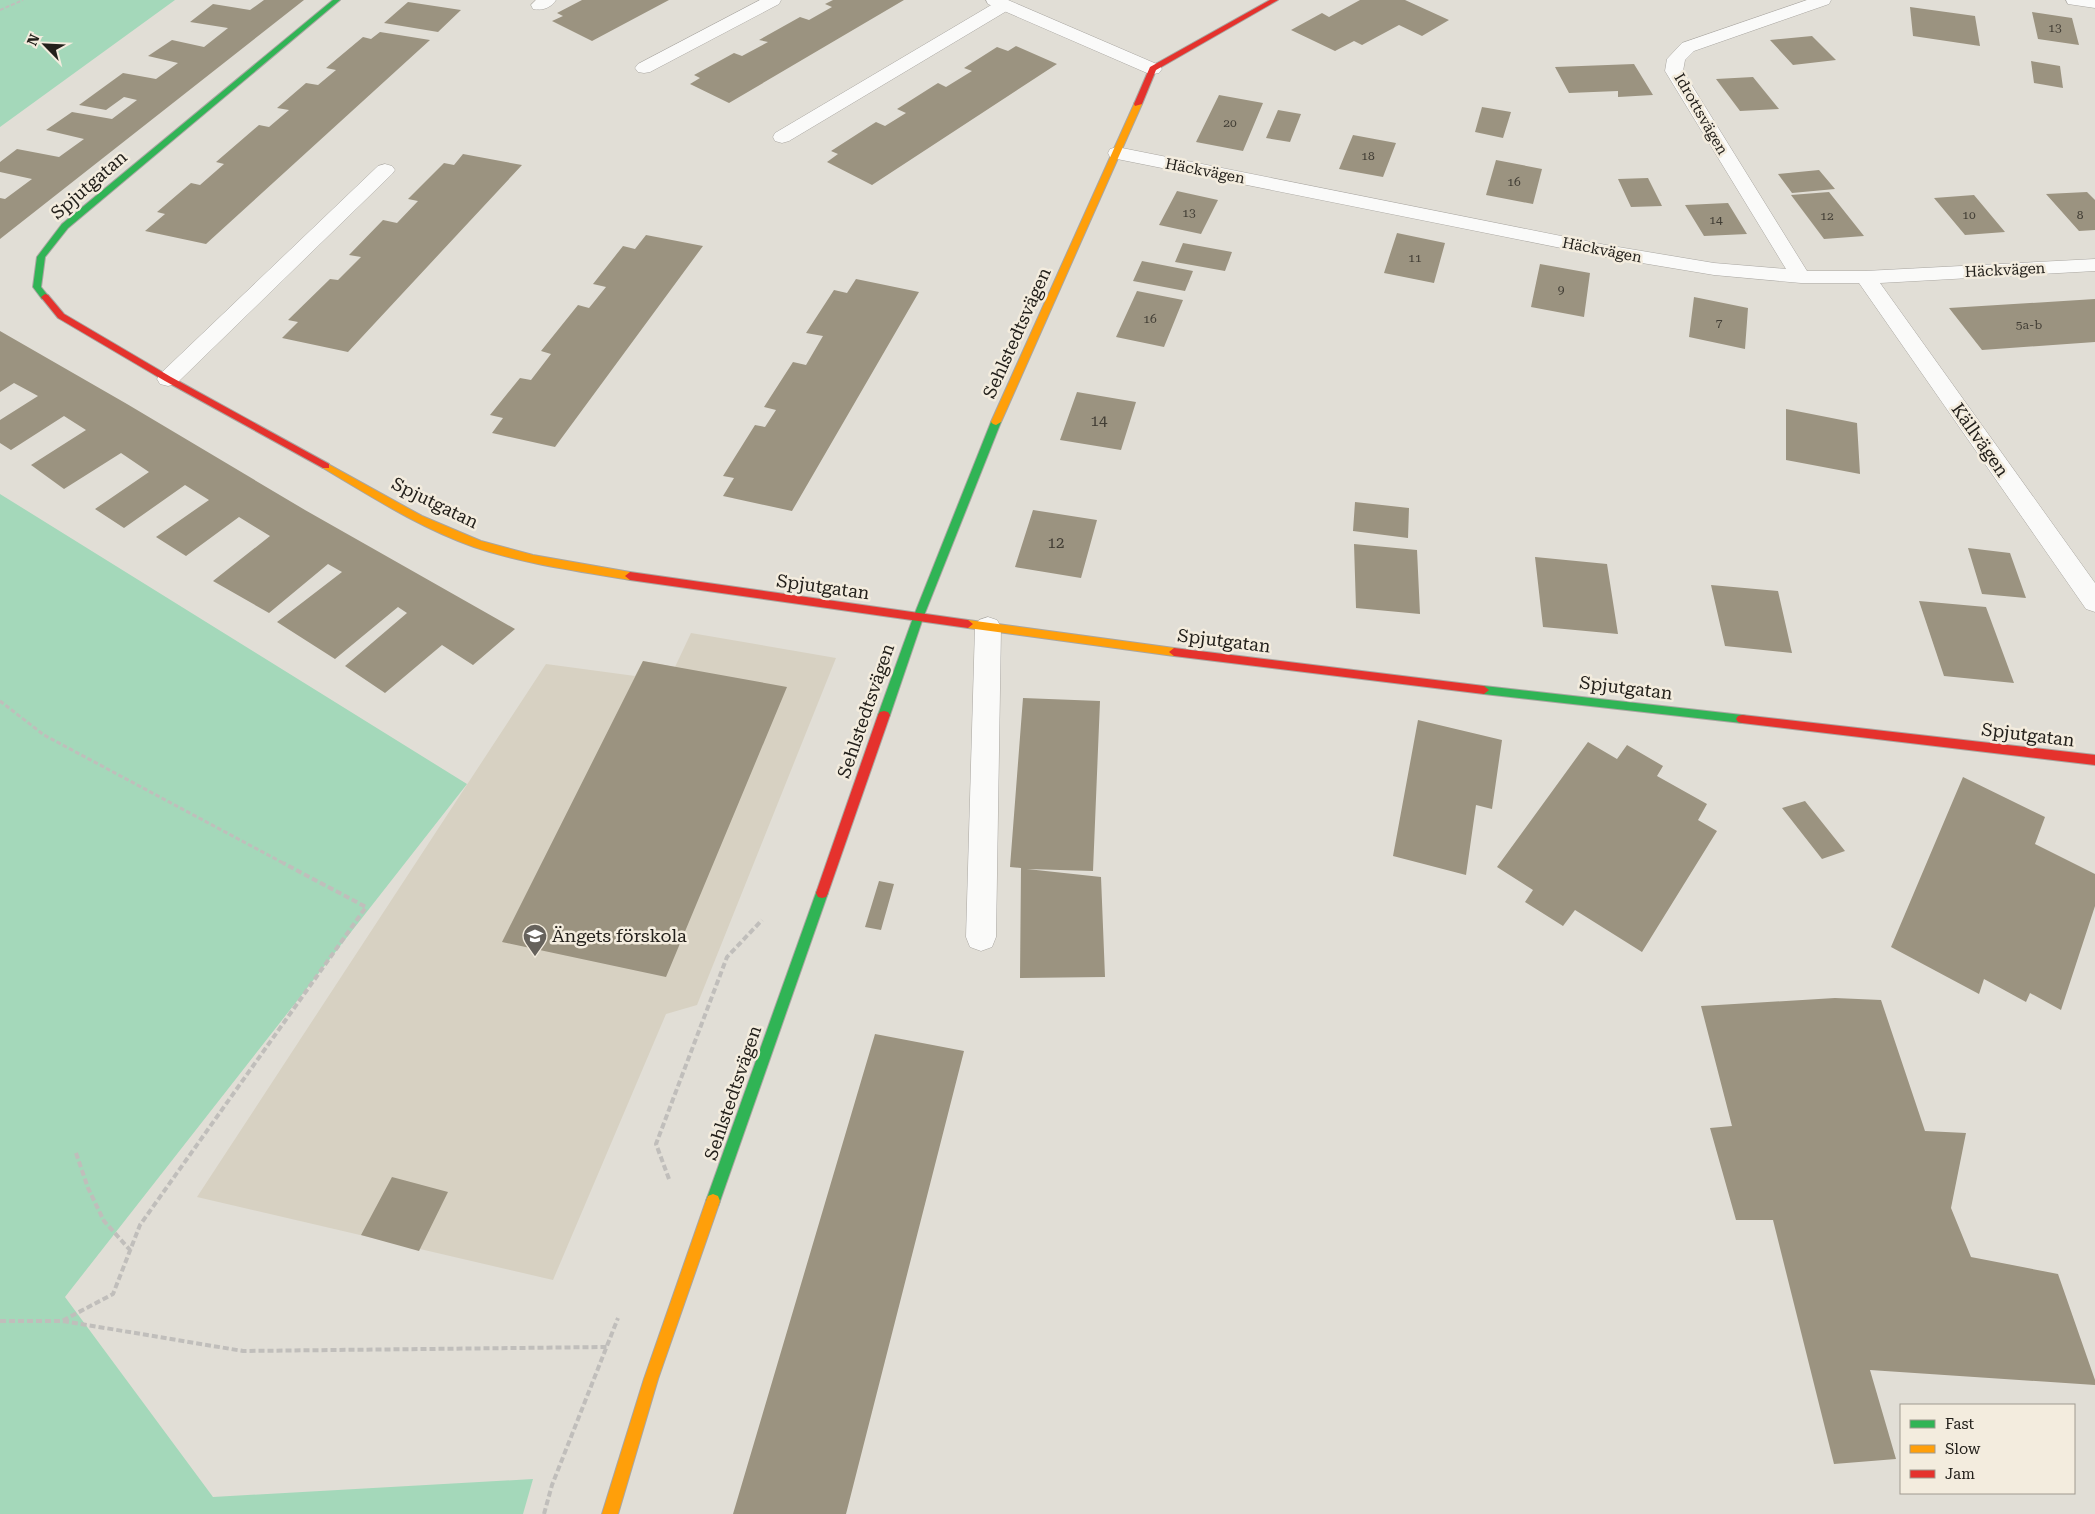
<svg xmlns="http://www.w3.org/2000/svg" width="2095" height="1514" font-family="'Roboto Serif',serif">
	<rect width="100%" height="100%" fill="#e1ded6"/>
	<path fill="#d7d1c2" d="M691 633 836 658 697 1005 666 1014 553 1280 197 1197 546 664 635 676 643 661 675 667Z"/>
	<path fill="#a4d8ba" d="M0 0H175L0 127Z
		M0 494 467 784 65 1297 213 1497 533 1479 523 1514H0Z"/>
	<path fill="#9b9380" d="M264 0H304L0 239V198L5 199 32 179 0 172V162L17 149 59 157 84 139 46 130 72 112 112 119 137 100 124 97 106 110 79 105 123 73 156 79 178 63 148 56 172 40 204 47 228 28 190 22 213 4 250 10Z
		M582 0H669L592 41 552 21 563 16 557 13Z
		M833 0H904L729 103 690 84 700 78 694 75 734 53 742 56 768 42 759 40 800 17 809 20 832 7 825 4Z
		M1360 0H1405L1449 20 1422 36 1399 25 1362 45 1354 41 1335 51 1291 30 1322 13 1329 17Z
		M408 2 461 10 438 32 384 23Z
		M1910 7 1975 16 1980 46 1913 36Z
		M2032 12 2072 18 2079 45 2038 39Z
		M380 32 430 40 206 244 145 231 165 214 157 212 191 183 200 185 224 164 216 162 259 125 269 127 289 110 277 108 306 83 318 85 336 70 326 68 363 37 371 39Z
		M1812 36 1836 60 1793 65 1770 40Z
		M1016 46 1057 64 872 185 827 162 838 154 831 151 876 122 885 126 906 113 897 109 938 83 946 87 972 71 964 68 997 47 1008 51Z
		M2031 61 2060 66 2063 88 2034 83Z
		M1634 64 1653 95 1618 97V91L1569 93 1555 67Z
		M1753 77 1779 109 1740 111 1716 79Z
		M1219 95 1263 103 1243 151 1196 142Z
		M1482 107 1511 112 1503 138 1475 132Z
		M1278 110 1301 114 1290 142 1266 138Z
		M1353 135 1396 143 1383 177 1339 169Z
		M463 154 522 165 348 352 282 338 298 322 288 320 330 279 338 280 361 257 349 255 383 220 397 223 418 201 408 199 444 163 454 165Z
		M1496 160 1542 169 1533 204 1486 195Z
		M1819 170 1835 189 1792 193 1778 174Z
		M1648 178 1662 206 1631 207 1618 179Z
		M1177 191 1218 200 1201 234 1159 225Z
		M1829 192 1864 236 1824 239 1791 195Z
		M2087 192 2095 200V230L2079 231 2046 194Z
		M1974 195 2005 232 1965 235 1934 198Z
		M1728 203 1747 234 1704 236 1685 205Z
		M1397 233 1445 243 1434 283 1384 273Z
		M646 235 703 246 555 447 492 433 503 418 490 415 520 378 531 380 551 354 541 351 578 305 589 308 606 287 593 284 623 246 635 249Z
		M1183 243 1232 252 1225 271 1175 262Z
		M1142 261 1193 271 1185 291 1133 281Z
		M1540 264 1590 273 1584 317 1531 307Z
		M856 279 919 292 792 511 723 496 734 478 723 476 755 425 765 427 776 410 764 407 793 362 806 365 823 336 806 333 834 290 847 293Z
		M1137 291 1183 300 1164 347 1116 337Z
		M1694 297 1748 308 1745 349 1689 337Z
		M2095 299V342L1982 350 1949 308Z
		M0 331 127 404 305 510 515 629 473 665 442 645 385 693 345 666 407 613 398 607 335 659 277 622 342 572 328 564 269 613 213 581 270 536 239 517 186 556 156 537 209 500 185 485 124 528 95 509 149 472 121 453 64 489 31 465 86 430 64 416 11 450 0 443V420L38 396 14 383 0 392Z
		M1077 392 1136 402 1121 450 1060 440Z
		M1786 409 1857 423 1860 474 1786 460Z
		M1355 502 1409 508 1408 538 1353 531Z
		M1033 510 1097 520 1081 578 1015 567Z
		M1354 544 1417 550 1420 614 1356 608Z
		M1968 548 2010 553 2026 598 1982 594Z
		M1535 557 1607 564 1618 634 1543 627Z
		M1711 585 1778 591 1792 653 1725 646Z
		M1919 601 1986 607 2014 683 1944 676Z
		M643 661 787 687 666 977 502 942Z
		M1023 698 1100 701 1093 871 1027 869 1101 877 1105 977 1020 978 1021 868 1010 867Z
		M1418 720 1502 740 1492 809 1476 805 1466 875 1393 856Z
		M1588 742 1617 759 1627 745 1663 766 1657 776 1707 804 1698 820 1717 831 1642 952 1575 910 1563 926 1525 902 1533 890 1497 867Z
		M1963 777 2045 817 2035 844 2095 874V906L2061 1010 2030 993 2026 1002 1984 979 1979 994 1891 947Z
		M1805 801 1845 851 1822 859 1782 808Z
		M879 881 894 884 881 930 865 927Z
		M1835 998 1881 1000 1925 1131 1966 1133 1951 1208 1971 1257 2058 1274 2095 1380V1385L1870 1370 1896 1459 1834 1464 1773 1220H1736L1710 1128 1732 1126 1701 1006Z
		M875 1034 964 1051 846 1514H733Z
		M392 1177 448 1192 419 1251 361 1235Z"/>
	<g fill="none" stroke-linecap="round" stroke-linejoin="round">
		<defs>
			<path id="lane" d="M536 0H556C551 8 542 11 533 9L531 5Z
				M760 0H781L779 4 650 72 644 73 638 72 635 68 638 64Z
				M1004 0 1010 1 1012 5 1010 9 789 141 782 143 775 141 773 137 775 133 998 1Z
				M385 164 392 166 395 170 392 174 176 384 168 386 160 384 157 379 160 374 378 166Z
				M988 617 997 620 1001 627 996 937 992 947 981 951 970 947 966 937 975 627 979 620Z"/>
			<path id="street" d="M986 0H1008L1159 65 1162 69 1159 73 1153 74 1147 73 988 4Z
				M1807 0H1831L1829 4 1694 51 1685 60 1683 71 1807 271H1865L2095 259V271L1880 283 2095 583V612L2086 609 1859 283H1801L1714 275 1606 257 1117 159 1110 157 1108 153 1110 149 1117 147 1606 245 1714 263 1786 269 1665 71 1667 59 1682 43Z
				M2066 0H2095V8L2068 4Z"/>
			<path id="fast" d="M333 0H340L68 228 45 257 41 287 49 297 48 299H42L33 287 37 257 62 224Z
				M996 419 1001 422 923 618 890 715 888 718H880L878 715 913 618 991 422Z
				M1484 686 1742 715 1746 716 1748 719 1746 722 1742 723 1484 694 1479 690Z
				M822 888 826 889 828 893 720 1201 718 1206 713 1208 708 1206 706 1201 816 893 818 889Z"/>
			<path id="slow" d="M1135 102 1142 104 1001 422 996 425 993 424 991 422Z
				M326 463 422 516 481 541 533 555 630 572 635 576 630 580C578 571 524 564 474 547 420 528 372 497 323 468L321 466Z
				M968 620 1174 648 1179 652 1174 656 968 628 963 624Z
				M713 1194 718 1196 720 1201 658 1379 618 1514H602L644 1379 706 1201 708 1196Z"/>
			<path id="jam" d="M1270 0H1278L1156 70 1142 104 1135 106 1134 104 1150 67Z
				M45 294 48 295 64 314 171 377 329 464V468H323L165 381 58 318 41 297Z
				M630 572 968 620 973 624 968 628 630 580 625 576Z
				M1174 648 1484 686 1489 690 1484 694 1174 656 1169 652Z
				M884 711 888 712 890 715 828 893 826 897 822 898 818 897 816 893 878 715 880 712Z
				M1742 715 2095 755V765L1742 723 1738 722 1736 719 1738 716Z"/>
		</defs>
		<use href="#lane" stroke="#a9a6a1" stroke-width="1"/>
		<use href="#street" stroke="#a9a6a1" stroke-width="1"/>
		<use href="#fast" stroke="#a9a6a1" stroke-width="2"/>
		<use href="#slow" stroke="#a9a6a1" stroke-width="2"/>
		<use href="#jam" stroke="#a9a6a1" stroke-width="2"/>
		<path stroke="#c0bebb" stroke-width="2" stroke-dasharray="4 2" stroke-linecap="butt" d="M0 10 23 0"/>
		<path stroke="#c0bebb" stroke-width="3" stroke-dasharray="4.5 2.5" stroke-linecap="butt" d="M0 701 44 735 285 864"/>
		<path stroke="#c0bebb" stroke-width="4" stroke-dasharray="6 3" stroke-linecap="butt" d="M76 1153 88 1188 104 1221 130 1250
			M669 1179 656 1144 727 957 762 920
			M0 1321H62L113 1294 140 1225 366 907 283 863
			M63 1321 243 1351 607 1347
			M544 1514 552 1485 618 1318"/>
		<use href="#lane" fill="#fafaf9" fill-rule="evenodd"/>
		<use href="#street" fill="#fafaf9" fill-rule="evenodd"/>
		<use href="#fast" fill="#30b455" fill-rule="evenodd"/>
		<use href="#slow" fill="#ff9f0a" fill-rule="evenodd"/>
		<use href="#jam" fill="#e5322d" fill-rule="evenodd"/>
	</g>
	<defs>
		<symbol id="school-pin" viewBox="-11 -11 22 30"><path d="M0 17L-7.5 6A9.5 9.5 0 1 1 7.5 6Z" fill="#66625c" stroke="#f3ecde"/><path d="M0-5L7-2L0 1L-7-2ZM-4 1L0 2.5L4 1V4Q0 6-4 4Z" fill="#fff"/></symbol>
	</defs>
	<g fill-rule="evenodd">
		<use href="#school-pin" x="521" y="922" width="28" height="38"/>
	</g>
	<g text-anchor="middle" stroke-width="5" stroke-linejoin="round" paint-order="stroke">
		<g font-size="12" fill="#413d34">
			<text x="2055" y="32">13</text>
			<text x="1230" y="127">20</text>
			<text x="1368" y="160">18</text>
			<text x="1514" y="186">16</text>
			<text x="1189" y="217">13</text>
			<text x="1969" y="219">10</text>
			<text x="2080" y="219">8</text>
			<text x="1827" y="220">12</text>
			<text x="1716" y="224">14</text>
			<text x="1415" y="262">11</text>
			<text x="1561" y="294">9</text>
			<text x="1150" y="323">16</text>
			<text x="1719" y="327">7</text>
			<text x="2029" y="329">5a-b</text>
		</g>
		<g font-size="15" fill="#23201b" stroke="#f3ecde">
			<text transform="translate(1701 114) rotate(60)" y="5">Idrottsvägen</text>
			<text transform="translate(1205 171) rotate(11)" y="5">Häckvägen</text>
			<text transform="translate(1602 250) rotate(11)" y="5">Häckvägen</text>
			<text transform="translate(2005 270) rotate(-3)" y="5">Häckvägen</text>
		</g>
		<g font-size="15" fill="#413d34">
			<text x="1099" y="426">14</text>
			<text x="1056" y="548">12</text>
		</g>
		<g font-size="18" fill="#23201b" stroke="#f3ecde">
			<text transform="translate(89 185) rotate(-41)" y="6">Spjutgatan</text>
			<text transform="translate(1017 333) rotate(-66)" y="6">Sehlstedtsvägen</text>
			<text transform="translate(1980 440) rotate(55)" y="6">Källvägen</text>
			<text transform="translate(435 503) rotate(26)" y="6">Spjutgatan</text>
			<text transform="translate(823 587) rotate(8)" y="6">Spjutgatan</text>
			<text transform="translate(1224 641) rotate(7)" y="6">Spjutgatan</text>
			<text transform="translate(1626 688) rotate(7)" y="6">Spjutgatan</text>
			<text transform="translate(866 711) rotate(-71)" y="6">Sehlstedtsvägen</text>
			<text transform="translate(2028 735) rotate(7)" y="6">Spjutgatan</text>
			<text transform="translate(733 1093) rotate(-71)" y="6">Sehlstedtsvägen</text>
		</g>
		<g font-size="18" fill="#23201b" stroke="#f3ecde" text-anchor="start">
			<text x="552" y="942">Ängets förskola</text>
		</g>
	</g>
	<rect x="1900" y="1404" width="175" height="90" fill="#f3ecde" stroke="#a09a90"/>
	<rect x="1910" y="1420" width="25" height="8" fill="#30b455" stroke="#a09a90"/>
	<text x="1945" y="1429" font-size="15" fill="#23201b">Fast</text>
	<rect x="1910" y="1445" width="25" height="8" fill="#ff9f0a" stroke="#a09a90"/>
	<text x="1945" y="1454" font-size="15" fill="#23201b">Slow</text>
	<rect x="1910" y="1470" width="25" height="8" fill="#e5322d" stroke="#a09a90"/>
	<text x="1945" y="1479" font-size="15" fill="#23201b">Jam</text>
	<g transform="translate(45 45) rotate(294)" stroke="#f3ecde" stroke-width="4" paint-order="stroke">
	<path d="M0-4L9 19L0 12L-9 19Z" fill="#23201b"/>
	<text y="-8" font-size="14" font-weight="bold" text-anchor="middle" fill="#23201b">N</text>
	</g>
</svg>
